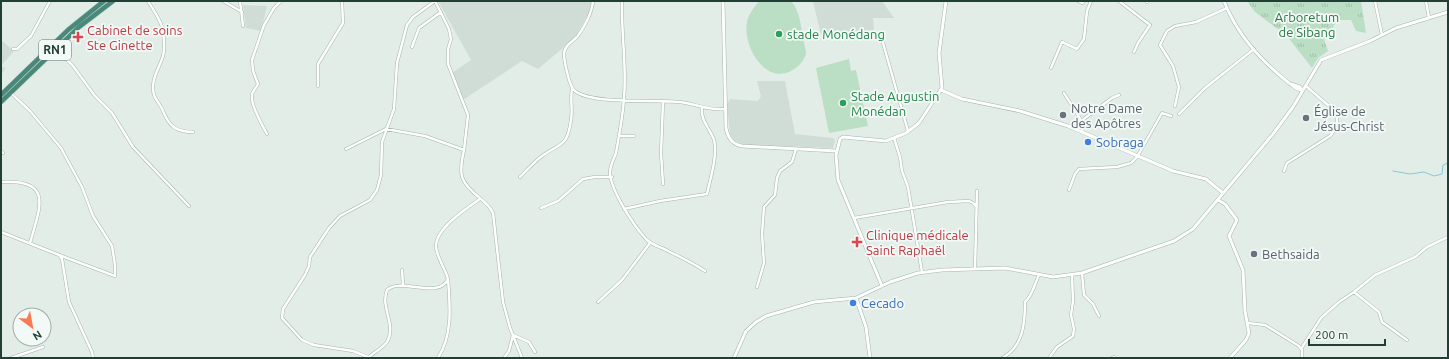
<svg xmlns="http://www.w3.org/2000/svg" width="1449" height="359" font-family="Ubuntu,sans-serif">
	<defs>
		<pattern id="park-tufts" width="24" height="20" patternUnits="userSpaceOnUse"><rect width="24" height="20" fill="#badfc4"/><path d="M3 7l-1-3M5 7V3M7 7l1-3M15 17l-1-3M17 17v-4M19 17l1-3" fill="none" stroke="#a0c0a9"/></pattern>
	</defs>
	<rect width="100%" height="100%" fill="#e2ede8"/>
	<path fill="#d0ddd7" d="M438 1H592L591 8 576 37 538 69 522 61 463 100 452 73 471 60Z
		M813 1H882L894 18H873L874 30 821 35Z
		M243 5 267 6 261 31 246 28Z
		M1 40 14 51 1 66 5 68 1 76Z
		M757 81H785L795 134 833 138 835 140 833 148 745 145 734 140 730 134 727 104 730 99 758 101 761 96Z"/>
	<path fill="#badfc4" d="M759 1H791C800 11 801 26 803 39 804 43 806 50 806 54 805 58 801 64 797 67 769 90 742 49 747 22 749 13 754 8 759 1Z
		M849 59 851 71 856 70 868 126 829 133 816 68Z"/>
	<path fill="url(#park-tufts)" d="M1247 1H1361L1366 33 1356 31 1351 20H1338L1324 39 1328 51 1318 58 1312 68 1287 36 1255 12Z"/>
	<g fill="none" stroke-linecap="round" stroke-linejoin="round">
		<path stroke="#87cad5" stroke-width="1" d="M1393 171 1410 174 1424 172 1434 176 1442 174 1443 165 1448 163"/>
		<defs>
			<path id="minor" d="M148 1C153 10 162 21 163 31 164 39 165 49 163 56 159 69 150 80 154 95 156 101 161 105 163 111 169 126 176 132 193 132
				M223 1 242 12
				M240 1 243 26
				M435 1 449 29 451 39 448 49V64L468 115 464 150
				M593 1C592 13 584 28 577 37 572 42 565 45 564 53 564 60 569 87 575 91 593 105 656 99 680 102 696 104 709 111 725 109
				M622 1C621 34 627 66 624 98 623 116 619 135 616 153 614 159 610 165 610 173 611 191 634 226 646 239 653 246 662 247 670 252 682 258 693 263 705 271
				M1078 1 1082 3 1084 1
				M1119 1 1150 25 1138 43 1134 52
				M1147 1V2
				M1375 1 1382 35
				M1426 1 1429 18
				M883 43 908 131
				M412 47 419 28 441 12
				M13 49H17L31 36 50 1
				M56 49 73 66 95 96 112 113 133 147 189 206
				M1051 68 1062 42 1077 49 1084 39 1087 11 1091 1
				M318 86V64L343 23 342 1
				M11 93 30 111 61 148 82 187 93 216 112 246 115 265V276L59 255
				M1064 93C1070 104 1085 120 1082 132
				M1175 106 1179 87 1173 66 1160 45 1167 31 1175 26 1196 22 1227 8
				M1179 114 1205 88 1254 49
				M1081 121 1112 98 1119 95
				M267 134C262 125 250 104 252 95 252 91 257 87 258 84L253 71 252 60 264 25 274 8 281 1
				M619 136H634
				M894 138 900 157 902 171 908 187 922 272
				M346 149 386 129 425 136 464 150C458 176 460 182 481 199 486 203 490 207 493 213L503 302 510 328 522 358
				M1 151 3 153
				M1284 171 1287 163 1330 136 1337 127V113L1306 86
				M520 177C527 170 534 162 542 156 561 142 567 148 571 120 573 110 570 100 572 89
				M1 182C54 179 40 207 30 243
				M663 184 661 153 663 102
				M1069 190 1075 174 1079 169 1117 167 1131 163 1137 157 1162 113 1171 116
				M541 208 558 201 583 179 595 177H612
				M624 209 660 201 707 194C710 180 718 155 714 140 711 130 700 120 702 108
				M854 218 948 202 969 201 973 203 976 206
				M1 232 59 255 62 259 69 302 92 352 93 358
				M975 269 977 191
				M402 270 403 285
				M1082 273 1084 295 1093 304 1099 316
				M757 287 764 263 762 234 764 207 775 195 777 178 780 171 792 162 796 149
				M1354 292 1379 312 1382 322 1407 340
				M598 302 622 280 650 243
				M1248 323 1265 325 1299 346 1302 350V358
				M1301 349 1321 318 1339 302 1354 292 1375 275 1415 257 1427 247 1448 237
				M368 357 353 351 314 345 302 340 282 318 283 309 305 275 309 266 310 257 329 228 340 216 370 200 377 190 381 175 382 142 394 109 397 63 407 25 413 17 435 1
				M11 358 43 347
				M368 358C374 352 382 349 387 342 397 325 380 308 387 290 401 277 439 300 448 279 445 268 436 256 436 246 436 228 467 208 480 199
				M438 358C453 334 450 306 448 279
				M504 358 509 351 513 335 529 342 535 352
				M1002 358C1023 347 1025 324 1025 302 1033 295 1034 285 1039 275
				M1049 358 1057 347 1073 336 1074 329 1071 315 1073 301 1072 276
				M1112 358 1114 357"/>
			<path id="tertiary" d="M723 1 726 128C728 138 732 144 742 146L836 151
				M1224 1C1237 35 1261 61 1289 83 1294 86 1296 90 1302 90
				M1291 84 1300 87 1302 90
				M941 90 962 99 1020 111 1068 126 1173 171 1206 179 1223 193
				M1218 200 1225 204 1237 220 1229 236 1243 270 1245 311 1249 333 1246 340 1230 358
				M882 286 838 180 836 155 840 139 843 137 886 141 906 133 919 123 942 88 939 53 946 1
				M856 298 866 327 870 358
				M734 358 746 331 756 322 766 316 814 302 856 298 890 282 918 273 942 270 1005 268 1053 277 1082 273 1174 241 1193 229 1273 134 1293 107 1321 60 1370 41 1396 28 1448 12"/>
			<path id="trunk" d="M1 95 68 30 104 1
				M1 102 79 27 113 1"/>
		</defs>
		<use href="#minor" stroke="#a4b5af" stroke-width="3.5"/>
		<use href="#tertiary" stroke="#a4b5af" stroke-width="4"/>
		<use href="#trunk" stroke="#c1c9c7" stroke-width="5.5"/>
		<use href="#minor" stroke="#fff" stroke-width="2.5"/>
		<use href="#tertiary" stroke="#fff" stroke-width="3"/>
		<use href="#trunk" stroke="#48897a" stroke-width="4.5"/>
	</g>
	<g fill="#2e9e5b" stroke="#f3f9f6" stroke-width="1.5">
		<circle cx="779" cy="34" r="4"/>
		<circle cx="843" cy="103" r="4"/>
	</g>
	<g fill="#e0444e" stroke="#f3f9f6" stroke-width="1.5">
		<path d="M76 31h4v4h4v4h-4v4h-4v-4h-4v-4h4z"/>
		<path d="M855 236h4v4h4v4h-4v4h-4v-4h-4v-4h4z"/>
	</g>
	<g fill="#6b7280" stroke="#f3f9f6" stroke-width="1.5">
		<circle cx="1063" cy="115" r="4"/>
		<circle cx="1306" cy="118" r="4"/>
		<circle cx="1254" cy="254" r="4"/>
	</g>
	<g fill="#3f7fe0" stroke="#f3f9f6" stroke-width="1.5">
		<circle cx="1088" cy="142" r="4"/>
		<circle cx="853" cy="303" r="4"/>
	</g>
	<g text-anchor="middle" stroke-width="3.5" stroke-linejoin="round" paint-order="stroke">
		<rect fill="#f3f9f6" stroke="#607770" stroke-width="1" x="39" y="40" width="32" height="20" rx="3"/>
		<g font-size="12" font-weight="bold" fill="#213f37">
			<text x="55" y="54">RN1</text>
		</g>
		<g font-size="13" fill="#297947" stroke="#f3f9f6">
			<text x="1307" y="22">Arboretum<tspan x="1307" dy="15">de Sibang</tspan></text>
		</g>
		<g font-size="13" fill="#be3a42" stroke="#f3f9f6" text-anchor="start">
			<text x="87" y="35">Cabinet de soins<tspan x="87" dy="15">Ste Ginette</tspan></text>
			<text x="866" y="240">Clinique médicale<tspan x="866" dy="15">Saint Raphaël</tspan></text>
		</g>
		<g font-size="13" fill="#27864d" stroke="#f3f9f6" text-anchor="start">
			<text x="787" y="39">stade Monédang</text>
			<text x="851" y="101">Stade Augustin<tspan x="851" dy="15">Monédan</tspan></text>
		</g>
		<g font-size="13" fill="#5b616d" stroke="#f3f9f6" text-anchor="start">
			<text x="1071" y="113">Notre Dame<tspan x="1071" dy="15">des Apôtres</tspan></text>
			<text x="1314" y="116">Église de<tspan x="1314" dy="15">Jésus-Christ</tspan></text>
			<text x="1262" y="259">Bethsaida</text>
		</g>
		<g font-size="13" fill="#366cbe" stroke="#f3f9f6" text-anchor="start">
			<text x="1096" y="147">Sobraga</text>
			<text x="861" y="308">Cecado</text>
		</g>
	</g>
	<rect width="1449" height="359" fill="none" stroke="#213f37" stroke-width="4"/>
	<g transform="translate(32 327) rotate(148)"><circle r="19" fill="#f3f9f6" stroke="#9fafaa"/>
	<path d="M0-3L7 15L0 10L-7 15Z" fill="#f97b54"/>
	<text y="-6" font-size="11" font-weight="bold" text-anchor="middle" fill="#213f37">N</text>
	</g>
	<path d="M1309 339v6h76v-6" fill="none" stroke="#213f37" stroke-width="2"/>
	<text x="1315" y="339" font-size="12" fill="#213f37" stroke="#f3f9f6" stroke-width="3" paint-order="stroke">200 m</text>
</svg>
